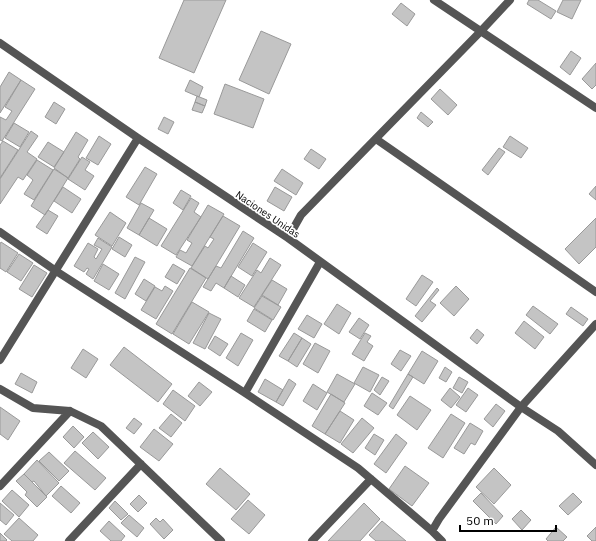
<svg xmlns="http://www.w3.org/2000/svg" width="596" height="541" font-family="'IBM Plex Sans',sans-serif">
	<rect width="100%" height="100%" fill="#fff"/>
	<path fill="#c4c4c4" stroke="#999" d="M184 0H226L194 73 159 58Z
		M529 0H538L556 11 551 19 527 4Z
		M563 0H581L572 19 557 12Z
		M401 3 415 14 407 26 392 14Z
		M261 31 291 44 269 94 239 80Z
		M571 51 581 58 570 75 560 67Z
		M596 63V85L592 89 582 79Z
		M9 72 21 80 0 113V87Z
		M21 80 35 89 2 141 0 140V117L6 120 12 111 5 107Z
		M190 80 203 87 199 97 185 91Z
		M225 84 264 99 253 128 214 114Z
		M440 89 457 105 448 115 431 99Z
		M197 96 207 100 205 106 195 102Z
		M54 102 65 109 56 124 45 117Z
		M195 102 205 106 202 113 192 110Z
		M421 112 433 122 428 127 417 118Z
		M164 117 174 122 168 134 158 129Z
		M14 123 29 132 20 147 5 138Z
		M31 131 38 136 27 152 37 159 23 180 18 177 0 204V179Z
		M76 132 88 140 78 157 80 159 68 178 54 168Z
		M99 136 111 144 98 165 86 158Z
		M510 136 528 148 521 158 503 147Z
		M3 141 18 150 0 178V145Z
		M48 142 64 152 54 167 38 157Z
		M499 148 505 152 488 175 482 170Z
		M311 149 326 159 319 169 304 159Z
		M82 157 90 162 85 170 94 176 85 190 68 179Z
		M37 160 53 170 34 200 24 194 33 180 27 175Z
		M145 167 157 174 139 205 126 197Z
		M54 169 68 178 45 215 31 206Z
		M282 169 303 183 296 195 274 181Z
		M596 186V200L589 194Z
		M63 187 81 199 72 213 54 201Z
		M275 187 292 197 284 211 267 201Z
		M181 190 191 196 183 210 173 203Z
		M191 198 199 203 194 212 201 217 176 255 161 246Z
		M141 203 154 210 139 235 127 228Z
		M208 205 224 214 192 266 176 257 180 250 186 253 192 243 187 240Z
		M48 210 58 216 47 234 36 227Z
		M110 212 126 223 112 246 95 235Z
		M223 216 240 226 208 279 191 268 205 246 208 248 214 239 210 237Z
		M149 218 167 229 157 246 139 235Z
		M596 218V247L579 264 565 249Z
		M243 231 254 238 224 288 216 283 211 291 203 287 216 266 221 268Z
		M119 237 132 245 125 257 112 249Z
		M98 238 112 247 93 279 86 274 89 269 87 268 84 272 74 266 88 243 98 249 94 257 96 259 102 249 94 245Z
		M1 242 18 253 6 272 0 268V244Z
		M253 243 267 252 252 276 238 267Z
		M19 254 33 263 21 281 7 272Z
		M135 257 145 262 125 299 115 293Z
		M270 258 281 265 254 307 239 298 257 270 261 273Z
		M103 264 119 274 109 290 94 281Z
		M173 264 185 271 177 284 165 277Z
		M34 265 47 273 32 297 19 289Z
		M190 268 206 278 172 334 156 324Z
		M422 275 433 282 416 306 406 299Z
		M231 276 245 285 238 297 224 288Z
		M144 279 155 286 146 301 135 294Z
		M272 280 287 289 278 305 262 295Z
		M165 286 173 291 156 319 141 310 155 287 162 291Z
		M456 286 469 299 454 316 440 303Z
		M437 288 439 290 430 301 436 305 422 322 415 316Z
		M262 296 281 307 273 320 254 308Z
		M192 302 209 312 189 344 173 334Z
		M337 304 351 313 339 334 324 324Z
		M533 306 558 324 550 334 526 315Z
		M571 307 588 319 583 326 566 314Z
		M254 309 272 320 265 332 247 321Z
		M209 313 221 319 205 349 193 343Z
		M307 315 322 324 314 338 298 329Z
		M359 318 369 325 360 339 349 332Z
		M524 321 544 337 535 349 515 333Z
		M477 329 484 335 477 344 470 338Z
		M241 333 253 340 238 366 226 358Z
		M294 333 302 338 288 361 279 356Z
		M365 333 371 336 367 342 373 346 364 361 352 354Z
		M215 336 228 344 220 356 208 348Z
		M302 338 311 344 297 367 288 361Z
		M315 343 330 351 318 373 303 364Z
		M124 347 172 384 158 402 110 365Z
		M83 349 98 359 86 378 71 368Z
		M400 350 411 356 401 371 391 364Z
		M422 351 438 361 424 384 408 374Z
		M363 367 379 375 370 392 354 383Z
		M445 367 452 372 446 382 439 378Z
		M21 373 37 382 32 393 15 384Z
		M337 374 355 384 344 402 327 392Z
		M408 374 413 377 393 409 389 406Z
		M382 377 389 381 380 395 374 390Z
		M459 377 468 382 462 393 453 388Z
		M265 379 283 390 276 402 258 392Z
		M289 379 296 384 283 406 276 402Z
		M199 382 212 392 200 406 188 396Z
		M313 384 327 393 317 410 303 401Z
		M450 388 460 397 451 408 441 400Z
		M468 388 478 395 466 412 456 405Z
		M173 390 195 406 185 421 163 404Z
		M372 393 387 403 378 415 364 406Z
		M331 394 345 403 325 434 312 426Z
		M410 396 431 410 417 430 397 415Z
		M496 404 505 411 493 427 484 419Z
		M0 407 20 421 8 440 0 434Z
		M340 411 354 420 340 443 325 434Z
		M171 414 182 423 171 437 159 428Z
		M451 414 465 423 443 458 428 448Z
		M134 418 142 424 134 434 126 428Z
		M362 418 374 428 353 453 341 444Z
		M470 423 483 431 475 445 471 443 464 454 454 448Z
		M73 426 84 437 74 448 63 437Z
		M154 429 173 444 159 461 140 447Z
		M93 432 109 447 98 459 82 443Z
		M374 434 384 440 375 455 365 448Z
		M396 434 407 443 386 473 374 464Z
		M75 451 106 478 95 490 64 463Z
		M49 452 69 471 59 481 39 461Z
		M37 460 59 483 46 496 34 481 32 482 24 474Z
		M405 466 429 483 412 506 389 489Z
		M220 468 250 494 236 510 206 484Z
		M494 468 511 485 494 504 476 487Z
		M24 474 47 497 37 507 25 495 27 492 16 481Z
		M61 486 80 503 71 513 52 496Z
		M12 490 29 505 19 517 2 501Z
		M481 493 503 516 496 524 473 501Z
		M573 493 582 502 568 515 559 506Z
		M139 495 147 503 138 512 130 504Z
		M248 500 265 515 249 534 231 519Z
		M115 501 128 514 121 520 109 508Z
		M0 503 14 515 6 525 0 520Z
		M364 503 380 519 360 541H328Z
		M521 510 531 520 522 530 512 519Z
		M129 515 144 528 137 537 121 523Z
		M19 518 38 535 33 541H12L4 534Z
		M156 518 160 522 163 519 173 530 164 539 150 524Z
		M109 521 125 536 121 541H111L100 531Z
		M382 521 406 541H376L369 535Z
		M556 527 567 537 563 541H548L546 539Z
		M596 527V541H592L587 536Z
		M0 533 7 540 6 541H0Z"/>
	<g fill="none" stroke-linecap="round" stroke-linejoin="round">
		<path stroke="#555" stroke-width="8" d="M434 0 596 108
			M0 43 138 138 288 238 521 407 558 431 596 465
			M376 139 596 292
			M0 232 56 271 245 393 358 468 432 531
			M288 238 301 215 481 31 510 0
			M0 360 138 138
			M0 389 33 408 70 411 101 426 221 541
			M245 393 320 262
			M0 486 70 411
			M69 541 141 464
			M312 541 371 479
			M442 541 432 531 439 519 521 407 596 324"/>
	</g>
	<g text-anchor="middle" stroke-width="3.5" stroke-linejoin="round" paint-order="stroke">
		<g font-size="10" fill="#000" stroke="#fff">
			<text transform="translate(268 214) rotate(34)" y="4">Naciones Unidas</text>
		</g>
	</g>
	<path d="M460 525v6h96v-6" fill="none" stroke="#000000" stroke-width="2"/>
	<text x="466" y="525" font-size="12" fill="#000000" stroke="#ffffff" stroke-width="3" paint-order="stroke">50 m</text>
</svg>
